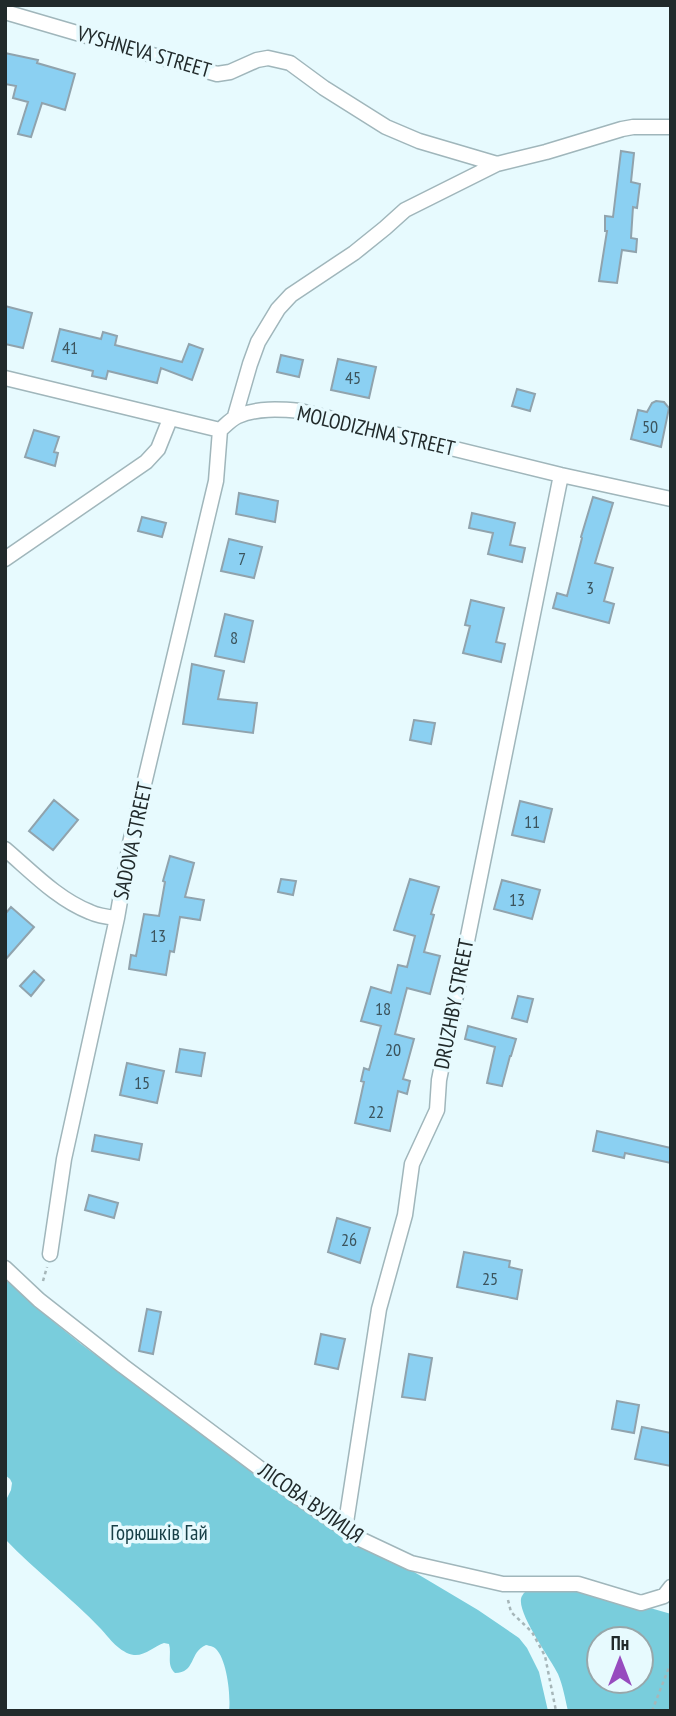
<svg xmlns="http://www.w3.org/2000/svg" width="676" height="1716" font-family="'PT Sans Narrow',sans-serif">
	<rect width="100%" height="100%" fill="#e7fafe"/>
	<path fill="#79cddc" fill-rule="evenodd" d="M5 1265 33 1305 81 1344 143 1390 399 1563 478 1610 519 1638 527 1648 539 1672 548 1711H229C231 1696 227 1660 216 1649 213 1646 210 1646 206 1645 189 1652 196 1673 175 1673 166 1665 172 1654 169 1644L164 1643C155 1646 145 1656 134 1655 120 1653 109 1638 101 1629 71 1597 35 1571 5 1539V1502L11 1490 12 1483 10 1479 5 1475Z
		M545 1583 633 1603 671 1614V1711H568C565 1698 563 1686 558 1674 551 1659 514 1610 522 1596 526 1588 537 1586 545 1583ZM599 1639H641V1681H599Z"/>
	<path fill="#8bd0f2" stroke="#90a3ad" stroke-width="2" d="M5 53 38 60 37 63 75 74 65 110 42 103 31 137 18 134 28 102 13 98 16 86 5 84Z
		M621 151 634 153 631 182 640 184 637 208 633 207 631 238 637 239 636 252 622 250 617 283 599 281 607 231H605V216L613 217Z
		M5 306 32 313 23 348 5 344Z
		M60 329 101 339 103 332 117 336 115 345 182 362 189 344 203 349 192 380 161 368 157 383 108 371 106 379 92 376 93 371 52 361Z
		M281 355 303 360 299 377 277 372Z
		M338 359 376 367 369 398 331 390Z
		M517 389 535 394 530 411 512 406Z
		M656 401 664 402 669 408 661 447 631 439 638 410 647 412 652 403Z
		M34 430 59 437 54 452 58 453 55 466 25 457Z
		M239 493 278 501 275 522 236 514Z
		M593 497 613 503 595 563 613 568 604 601 614 604 609 623 553 608 557 593 567 596 582 538 581 537Z
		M472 513 515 523 510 545 525 548 522 562 488 554 493 533 469 528Z
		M142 517 166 523 162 537 138 531Z
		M229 539 262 547 254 578 221 571Z
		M471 600 504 608 496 642 505 644 501 662 463 653 470 626 465 625Z
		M225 614 253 621 244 662 215 656Z
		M192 664 224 671 218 699 257 703 253 733 183 724Z
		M414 720 435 723 431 744 410 740Z
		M54 800 78 820 53 850 29 831Z
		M520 801 552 809 544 842 512 835Z
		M170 856 194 863 185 897 204 900 200 920 180 917 174 952 170 951 166 975 129 969 131 955 136 956 144 914 159 916 165 882 163 881Z
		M281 879 296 881 293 895 278 892Z
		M410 879 439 887 431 914 434 915 424 952 440 956 430 994 407 988 395 1034 414 1039 403 1079 410 1081 407 1094 398 1091 390 1131 355 1123 364 1082 361 1081 364 1068 369 1070 381 1026 361 1021 371 987 391 993 398 965 407 967 415 936 394 930Z
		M502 880 540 890 532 919 494 909Z
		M11 907 34 927 5 960V914Z
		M34 971 44 980 31 996 20 986Z
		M518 996 533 999 527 1022 512 1018Z
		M468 1026 516 1039 511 1056H510L502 1086 487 1083 495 1047 465 1039Z
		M180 1049 205 1053 201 1076 176 1072Z
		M127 1063 164 1071 157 1103 120 1095Z
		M597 1131 671 1148V1163L625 1153 624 1158 593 1151Z
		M95 1135 142 1144 139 1160 92 1151Z
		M89 1195 118 1203 114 1218 85 1210Z
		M337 1218 370 1228 360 1263 328 1252Z
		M464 1252 510 1261 509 1267 522 1270 517 1299 457 1287Z
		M147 1309 161 1312 153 1354 139 1351Z
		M321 1334 345 1339 338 1369 315 1364Z
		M409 1354 432 1358 425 1400 402 1397Z
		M617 1401 639 1405 634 1433 612 1429Z
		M642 1427 671 1433V1466L635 1459Z"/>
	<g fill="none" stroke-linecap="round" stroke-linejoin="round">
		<defs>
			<path id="minor" d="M5 12 217 74 230 72 257 60 268 58 290 63 324 88 386 127 419 141 497 164 546 152 622 129 633 127H671
				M5 378 220 430C225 426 231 419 238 416 257 408 279 409 300 411L561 475 671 499
				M235 416 250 364 258 342 278 309 291 295 354 253 385 228 405 210 497 164
				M5 559 146 462 158 449 170 419
				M5 849C31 871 57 899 90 912 98 916 107 917 117 918
				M50 1254 64 1159 117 918 130 843 216 481 220 430
				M5 1268 39 1300 123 1366 298 1497 360 1539 411 1563 503 1584H578L641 1603 664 1596 671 1587
				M345 1529 379 1309 405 1215 412 1164 437 1110 439 1080 561 475"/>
		</defs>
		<use href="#minor" stroke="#a0b6bb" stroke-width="17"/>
		<path stroke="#a6b6b9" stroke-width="2.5" stroke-dasharray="3.5 3.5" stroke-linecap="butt" d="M43 1281 47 1267
			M508 1600 511 1612 532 1632 545 1656 556 1711
			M652 1711 671 1662"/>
		<use href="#minor" stroke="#fff" stroke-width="14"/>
	</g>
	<g text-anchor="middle" stroke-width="7" stroke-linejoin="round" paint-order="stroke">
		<g font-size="18" fill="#3c545d">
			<text x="70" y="354">41</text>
			<text x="353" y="384">45</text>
			<text x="650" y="433">50</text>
			<text x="242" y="565">7</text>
			<text x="590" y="594">3</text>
			<text x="234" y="644">8</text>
			<text x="532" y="828">11</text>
			<text x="517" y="906">13</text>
			<text x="158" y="942">13</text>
			<text x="383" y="1015">18</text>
			<text x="393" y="1056">20</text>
			<text x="142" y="1089">15</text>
			<text x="376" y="1118">22</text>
			<text x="349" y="1246">26</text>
			<text x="490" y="1285">25</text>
		</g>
		<g font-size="21" fill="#212a2b" stroke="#e7fafe">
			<text transform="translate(144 52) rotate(16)" y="7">VYSHNEVA STREET</text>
			<text transform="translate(376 431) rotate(13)" y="7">MOLODIZHNA STREET</text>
			<text transform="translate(133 841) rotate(-78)" y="7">SADOVA STREET</text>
			<text transform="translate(454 1004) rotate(-79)" y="7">DRUZHBY STREET</text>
			<text transform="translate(311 1503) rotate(35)" y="7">ЛІСОВА ВУЛИЦЯ</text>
		</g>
		<g font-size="21" fill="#184047" stroke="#e7fafe">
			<text x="159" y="1540">Горюшків Гай</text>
		</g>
	</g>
	<rect width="676" height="1716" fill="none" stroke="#212a2b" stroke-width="14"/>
	<g transform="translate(620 1660)"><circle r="33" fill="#e7fafe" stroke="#98a7aa" stroke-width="2"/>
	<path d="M0-5L12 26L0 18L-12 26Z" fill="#964bbe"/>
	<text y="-10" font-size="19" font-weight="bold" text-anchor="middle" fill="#212a2b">Пн</text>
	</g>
</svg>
